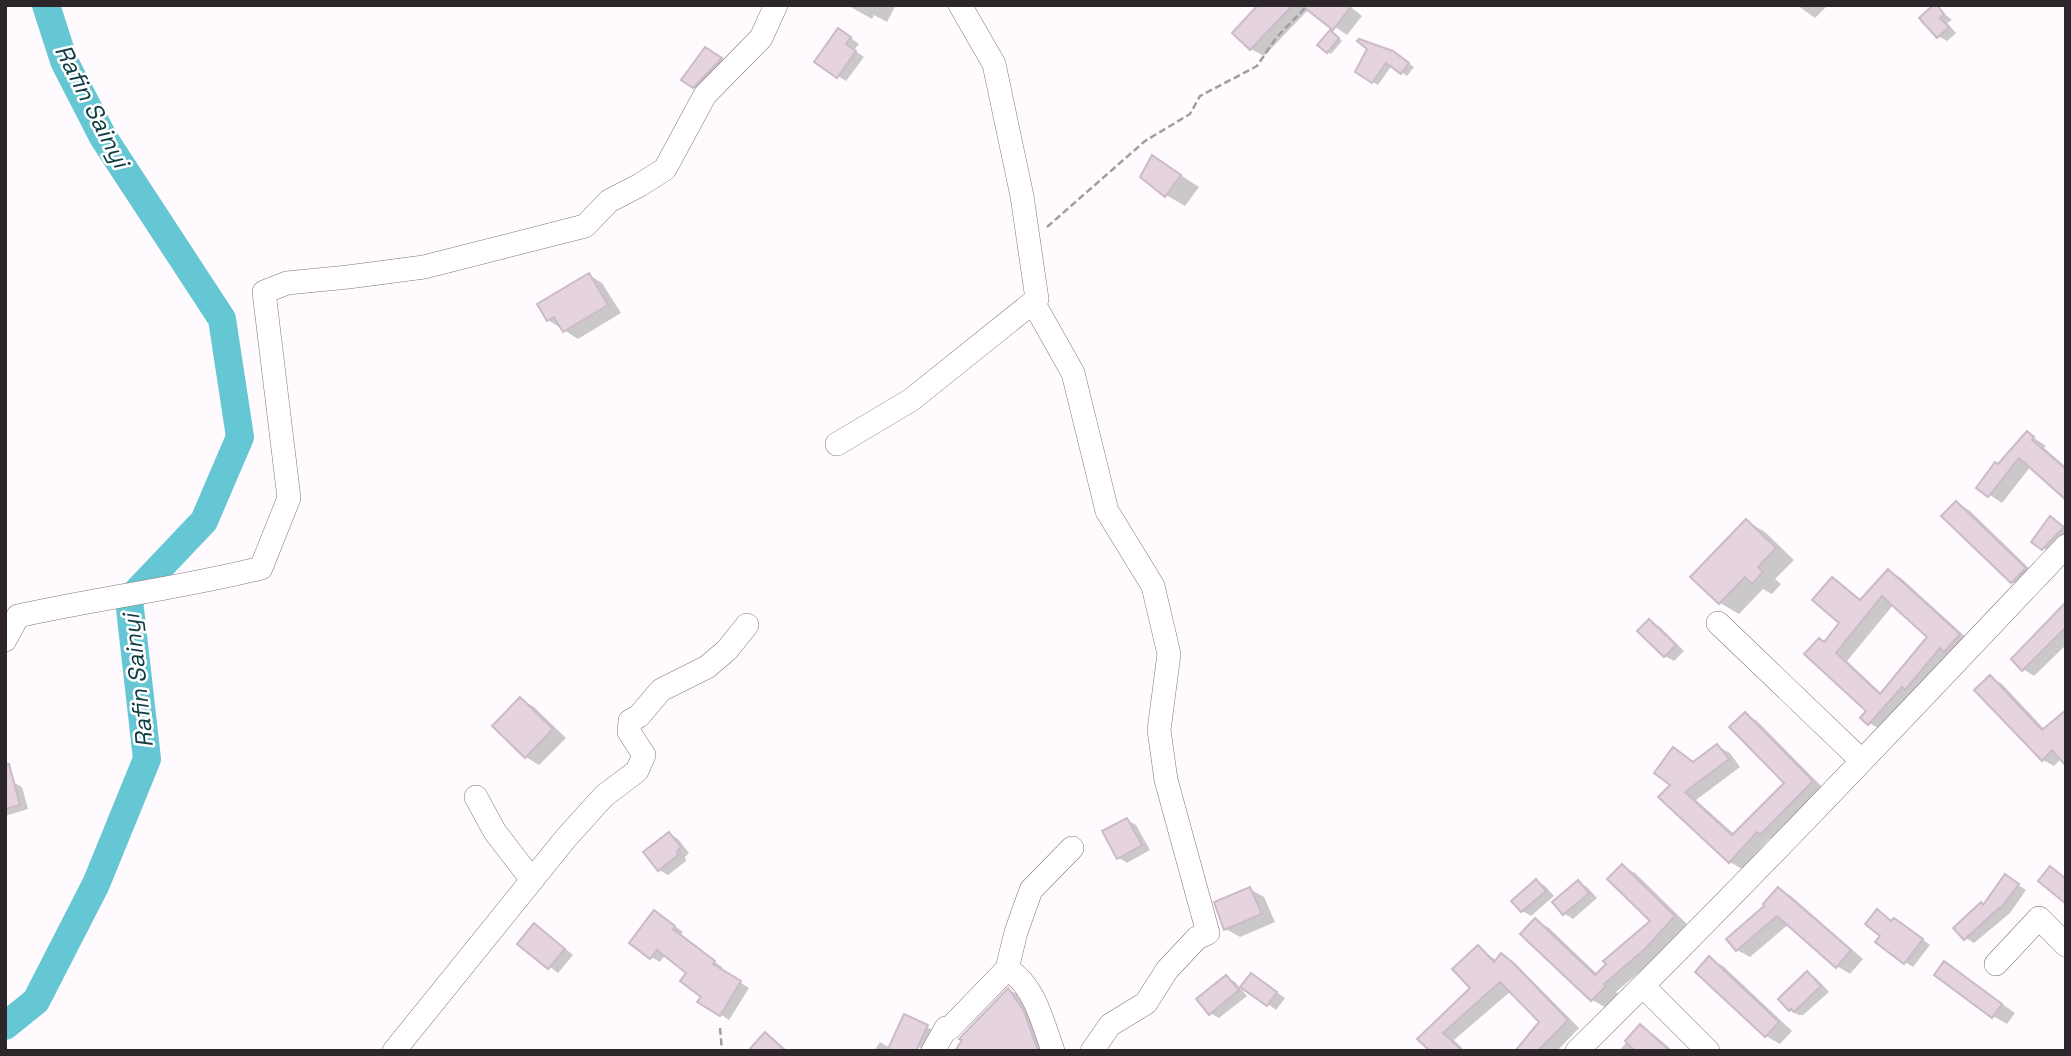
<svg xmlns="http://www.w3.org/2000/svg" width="2071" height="1056" font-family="'Space Grotesk',sans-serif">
	<rect width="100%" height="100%" fill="#fefafd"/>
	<path fill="#0003" fill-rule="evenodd" d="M896 5 887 22 874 15 872 19 849 6Z
		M1260 5H1348L1362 16 1347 35 1309 9 1264 56 1251 49 1234 33Z
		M1797 5H1828L1815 18Z
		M1935 6 1952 20 1947 23 1956 33 1947 41 1938 36Z
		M1334 34 1342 41 1331 54 1328 52Z
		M847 35 859 44 854 50 864 57 846 81 838 76Z
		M1369 48 1396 55 1414 67 1407 76 1392 65 1378 85 1373 82Z
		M715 54 729 64 703 92 694 87Z
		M1153 157 1199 187 1185 206 1166 195Z
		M589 275 602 283 621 313 578 339 548 320Z
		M2027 433 2046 446 2044 448 2066 467V497L2031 466 2002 503 1978 487Z
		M1957 503 1970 511 2038 577 2026 590 2012 582Z
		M1746 521 1765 532 1794 560 1775 579 1781 584 1772 594 1763 589 1739 614 1720 603 1693 577Z
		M2060 524 2066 528V540L2052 554 2034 541Z
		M1888 571 1901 578 1971 642 1882 730 1869 723 1868 711 1825 643 1842 623 1832 580 1862 600ZM1894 604 1930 636 1882 694 1847 661Z
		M2066 606V645L2034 676 2023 669Z
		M1650 621 1659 626 1684 651 1674 661 1665 656Z
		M1990 677 2002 684 2045 730 2062 758 2054 766 2043 760Z
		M520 699 534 707 566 738 539 765 526 757Z
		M1745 714 1757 721 1824 789 1774 841 1770 838 1742 869 1730 862 1672 784 1674 749 1695 763 1717 746 1730 753 1740 767 1696 800 1735 835 1786 783Z
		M13 782 22 787 28 809 5 816V784Z
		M1127 820 1136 825 1150 850 1127 863 1118 857Z
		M669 834 678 839 689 853 685 857 686 861 668 875 659 870Z
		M1622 866 1635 873 1687 924 1659 955 1616 992 1618 994 1605 1007 1592 1000 1523 934 1535 920 1549 928 1598 975 1653 921Z
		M1536 881 1545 886 1554 896 1531 916 1522 911Z
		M1578 882 1587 887 1597 898 1573 919 1565 914Z
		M2014 882 2026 890 2010 913 1974 943 1966 938 1984 906Z
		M1250 889 1264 897 1275 922 1240 937 1226 929Z
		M1778 889 1791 896 1863 959 1850 974 1837 966 1789 924 1750 957 1737 950 1728 939 1767 906Z
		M1885 916 1893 922 1903 924 1930 945 1913 967 1905 962Z
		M663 917 683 932 680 935 723 968 721 970 749 988 729 1020 700 1001 703 996 688 973 665 955 660 962 651 957Z
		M543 931 573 955 558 973 520 944Z
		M1478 947 1497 961 1502 956 1514 962 1579 1028 1557 1051H1517L1541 1022 1511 991 1454 1040 1465 1051H1432L1419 1039 1472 988Z
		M1709 959 1723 966 1792 1031 1780 1044 1766 1036Z
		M1945 964 2015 1013 2007 1024 1993 1016Z
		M1807 973 1816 978 1829 992 1803 1015H1799L1790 1010 1780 999Z
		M1226 977 1235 982 1247 996 1219 1018 1210 1013Z
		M1260 980 1285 998 1276 1010 1268 1004Z
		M1009 990 1017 994 1031 1017 1044 1051H957Z
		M1641 1026 1653 1034 1673 1051H1619Z
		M927 1027 936 1032 927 1051 916 1046 913 1051H874L880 1042 890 1048Z"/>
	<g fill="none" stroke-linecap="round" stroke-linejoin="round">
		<path stroke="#66c7d4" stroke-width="28" d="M5 1026 36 1001 96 884 147 759 129 600 204 521 240 437 222 319 103 137 64 61 46 5"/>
	</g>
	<path fill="#e5d3df" stroke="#ccbbc7" stroke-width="2" fill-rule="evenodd" d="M1258 5H1293L1250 50 1232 33Z
		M1301 5H1352L1333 30Z
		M1933 5H1937L1944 14 1940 18 1949 27 1937 38 1919 18Z
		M838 28 851 37 846 44 856 51 837 78 814 62Z
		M1330 30 1339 38 1327 53 1317 45Z
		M1359 39 1393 51 1409 63 1401 74 1386 63 1372 83 1355 72 1367 49 1357 41Z
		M705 47 722 58 693 88 681 80Z
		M1152 155 1181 175 1165 197 1140 177Z
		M589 273 608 305 563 332 554 317 547 321 537 304Z
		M2027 431 2034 437 2032 440 2066 469V500L2019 458 1988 497 1976 488 1995 462 1998 464Z
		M1956 501 2026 568 2011 583 1941 516Z
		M2050 516 2064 527 2042 550 2031 542Z
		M1746 519 1776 548 1758 567 1763 572 1752 584 1745 577 1719 604 1690 577Z
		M1888 569 1960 634 1944 652 1940 648 1905 690 1902 687 1868 725 1860 718 1866 711 1804 654 1819 638 1824 642 1839 623 1812 600 1832 577 1860 600ZM1882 596 1927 637 1880 694 1836 653Z
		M2066 602V627L2022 671 2011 659Z
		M1649 619 1676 645 1664 657 1637 631Z
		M1990 675 2042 730 2066 710V766L2052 750 2042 761 1974 690Z
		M520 697 553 729 525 758 492 726Z
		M1745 712 1813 781 1760 835 1757 832 1729 863 1658 797 1670 785 1654 773 1673 747 1693 762 1717 744 1729 759 1685 792 1732 835 1784 783 1729 727Z
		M9 764 20 805 5 809V765Z
		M1127 818 1142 845 1117 859 1102 831Z
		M669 832 681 847 677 851 678 855 658 871 643 852Z
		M1622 864 1675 916 1646 948 1604 984 1606 986 1591 1001 1520 934 1535 918 1595 975 1606 964 1603 961 1650 921 1607 879Z
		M2050 866 2066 879V904L2038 881Z
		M2005 874 2019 884 2000 909 1999 908 1964 940 1953 928 1981 902 1983 905Z
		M1536 879 1546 891 1521 912 1511 901Z
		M1578 880 1589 893 1563 915 1552 902Z
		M1250 887 1262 914 1224 930 1214 902Z
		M1778 887 1851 950 1836 968 1777 916 1736 951 1726 939 1764 906 1763 904Z
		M1877 909 1891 921 1894 918 1923 939 1904 964 1875 942 1880 936 1865 924Z
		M654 910 675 926 673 929 715 961 713 964 741 981 720 1016 697 1002 701 997 680 981 686 973 657 950 650 959 629 943Z
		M534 923 565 949 548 969 517 944Z
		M1478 945 1494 962 1501 953 1512 962 1568 1020 1538 1051H1515L1539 1022 1500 982 1443 1033 1463 1051H1430L1417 1039 1470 988 1452 969Z
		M1709 956 1779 1022 1765 1037 1695 972Z
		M1944 961 2002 1004 1992 1018 1934 975Z
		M1807 971 1821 986 1794 1012 1791 1009 1789 1011 1778 999Z
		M1251 973 1277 992 1267 1006 1240 987Z
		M1226 975 1239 990 1209 1015 1196 999Z
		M1008 988 1024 1011 1038 1051H955L962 1040 959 1039Z
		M904 1014 928 1025 916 1051H887Z
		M1640 1024 1670 1051H1635L1625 1041Z
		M765 1032 786 1051H748Z"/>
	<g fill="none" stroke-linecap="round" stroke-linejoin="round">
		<defs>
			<path id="minor" d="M1033 302 1073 373 1107 511 1153 586 1169 654 1159 730 1166 780 1208 933 1197 938 1167 970 1146 1003 1110 1025 1092 1051
				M837 444 911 400 1037 299 1022 196 994 64 960 5
				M1718 623 1862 761
				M5 640 18 616C99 598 181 588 261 568L289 498 264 292 287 283 348 277 424 267 585 226 609 201 640 185 665 169 705 95 761 38 776 5
				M476 797 495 832 532 880
				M1996 964 2039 918 2066 945
				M1007 969C1034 984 1043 1023 1053 1051
				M1643 986 1708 1051
				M394 1051 566 838 604 796 637 771 644 755 629 732 630 721 639 716 661 690 707 667 727 650 747 625
				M933 1051 946 1028H950L1007 969 1016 932 1031 890 1072 848
				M1577 1051C1744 887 1905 716 2066 546"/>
		</defs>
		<use href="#minor" stroke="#84747f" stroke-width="24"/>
		<path stroke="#a19ca0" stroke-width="2.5" stroke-dasharray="7 3.5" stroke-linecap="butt" d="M1047 227 1145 141 1190 114 1200 96 1257 66 1276 38 1308 5
			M720 1028 722 1051"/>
		<use href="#minor" stroke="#fff" stroke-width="23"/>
	</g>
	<g text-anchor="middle" stroke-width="5" stroke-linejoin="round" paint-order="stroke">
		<g font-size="24" font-style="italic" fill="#0f3d43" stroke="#fff">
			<text transform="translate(92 106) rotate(63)" y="8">Rafin Sainyi</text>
			<text transform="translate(138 681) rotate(-96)" y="8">Rafin Sainyi</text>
		</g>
	</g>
	<rect width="2071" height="1056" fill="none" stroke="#2c262a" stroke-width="14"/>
</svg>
